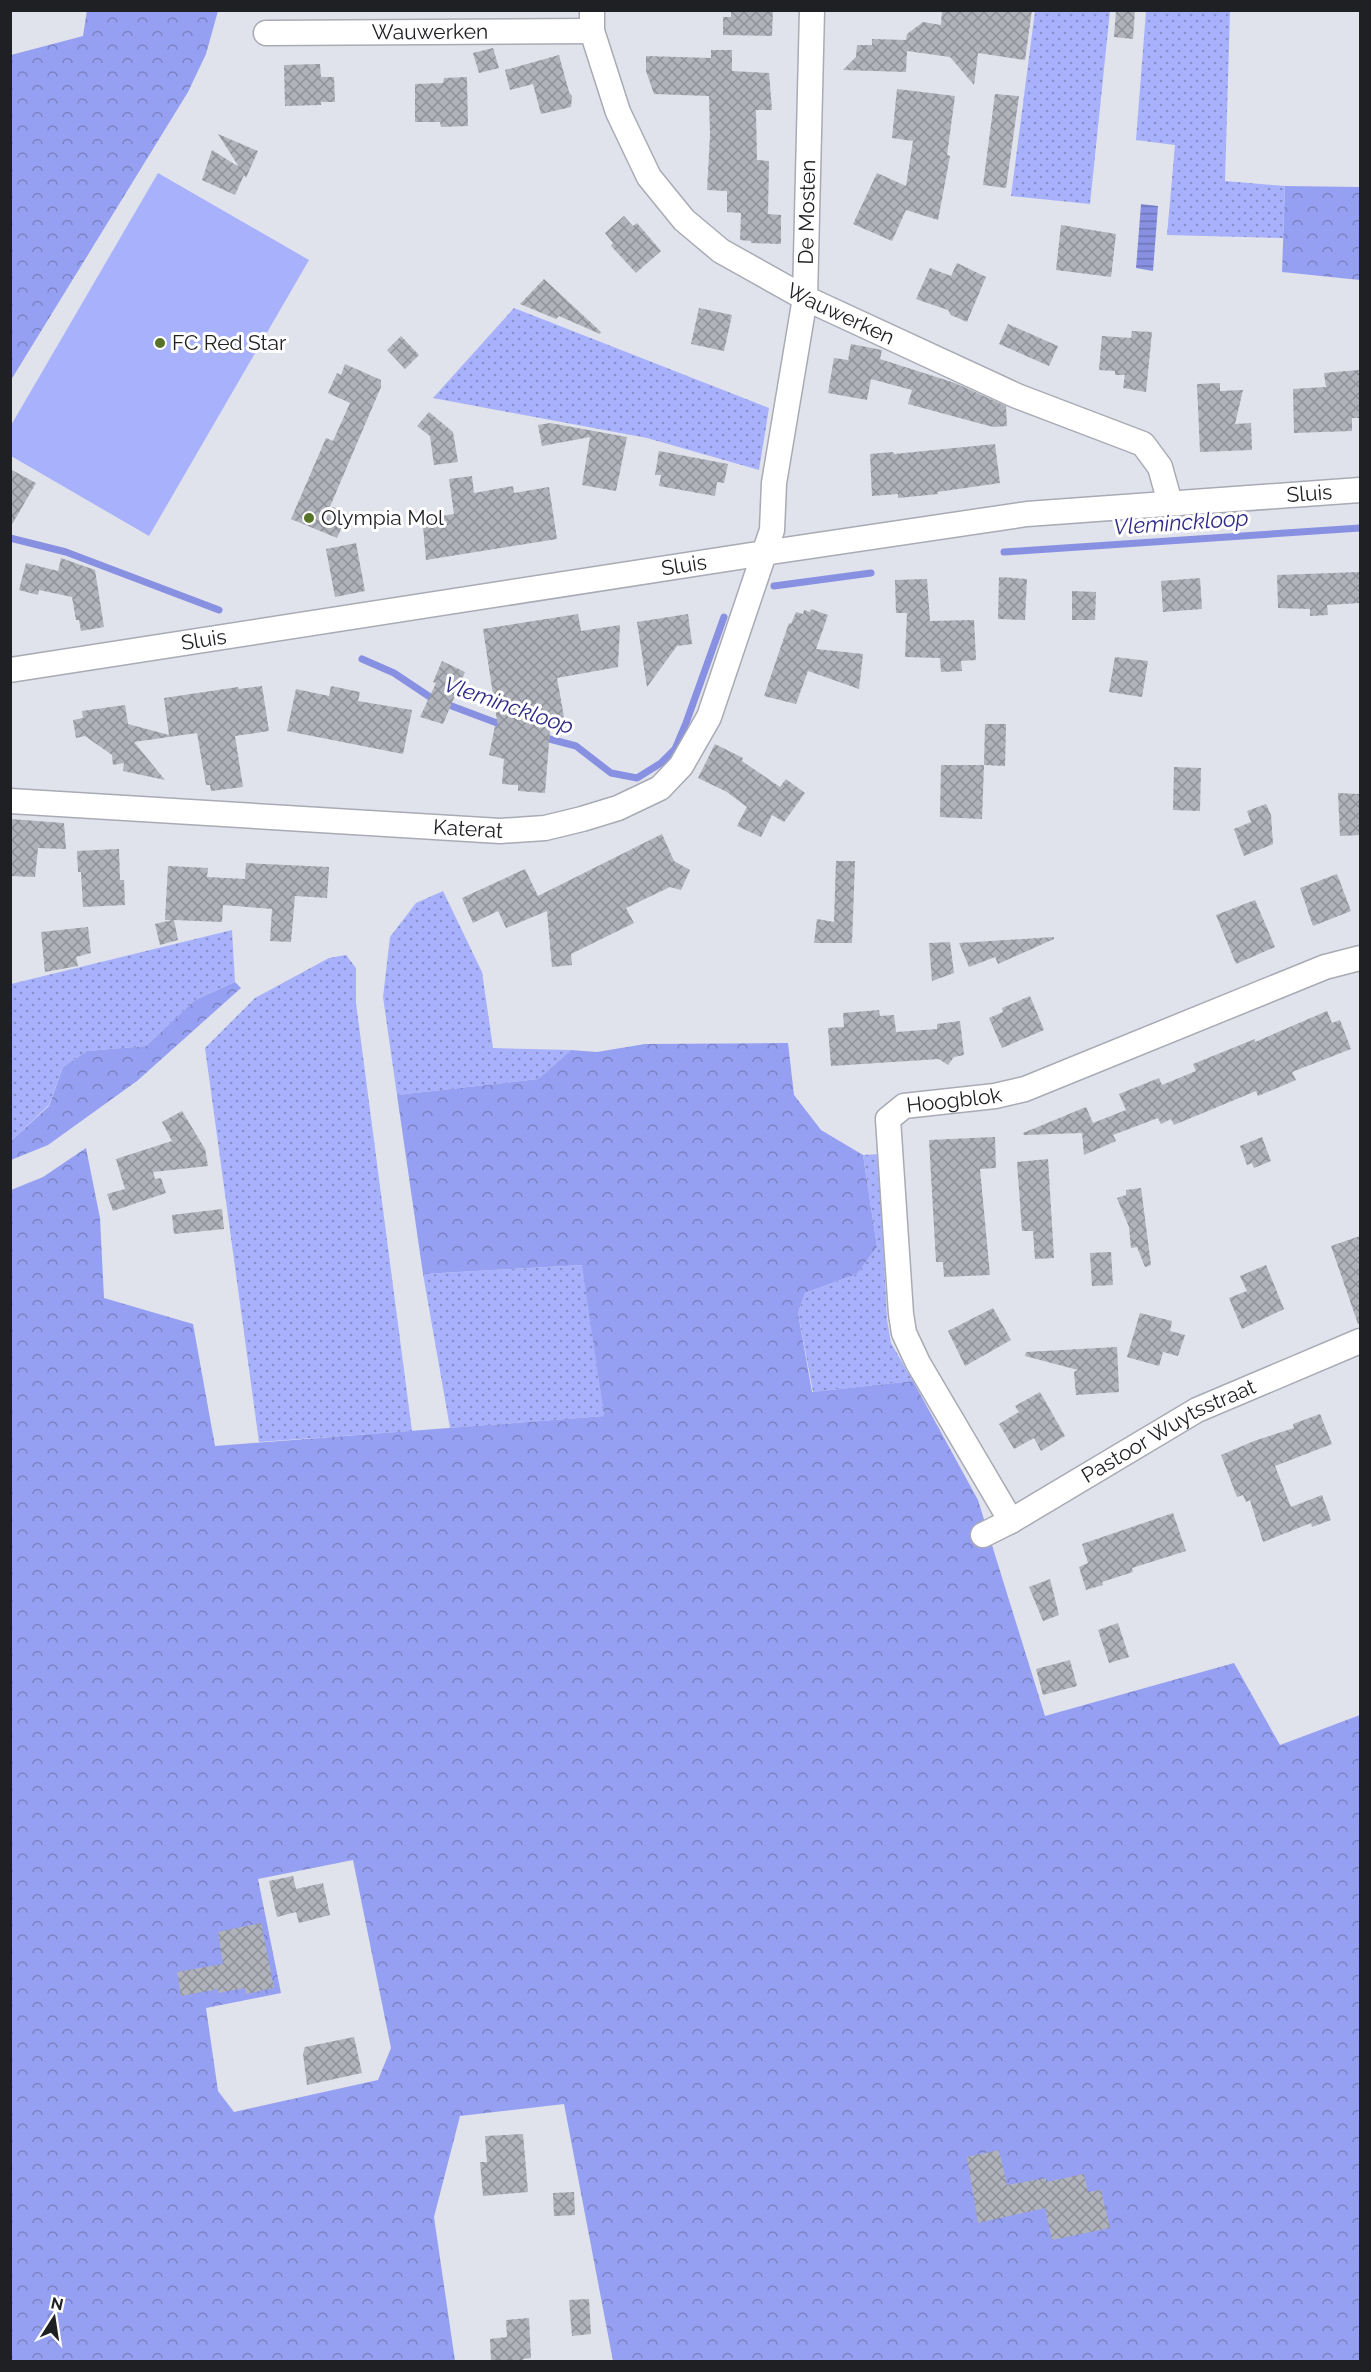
<svg xmlns="http://www.w3.org/2000/svg" width="1371" height="2372" font-family="Raleway,sans-serif">
	<defs>
		<pattern id="grass-dots" width="8" height="8" patternUnits="userSpaceOnUse" patternTransform="scale(1.5)"><rect width="8" height="8" fill="#a8b2fc"/><path d="M2 2h.1M6 6h.1" fill="none" stroke="#8890cc" stroke-width="1.8" stroke-linecap="round"/></pattern>
		<pattern id="forest-crowns" width="20" height="18" patternUnits="userSpaceOnUse" patternTransform="scale(1.5)"><rect width="20" height="18" fill="#96a0f2"/><path d="M2 6a3 3 0 1 1 6 0M12 15a3 3 0 1 1 6 0" fill="none" stroke="#7a82c4"/></pattern>
		<pattern id="water-rules" width="6" height="5" patternUnits="userSpaceOnUse" patternTransform="scale(1.5)"><rect width="6" height="5" fill="#8790e1"/><path d="M0 2.5h6" fill="none" stroke="#6e75b6"/></pattern>
		<pattern id="building-cross-hatch" width="8" height="8" patternUnits="userSpaceOnUse" patternTransform="scale(1.5)"><rect width="8" height="8" fill="#b1b3bc"/><path d="M0 0l8 8M0 8l8-8" fill="none" stroke="#8f9198"/></pattern>
	</defs>
	<rect width="100%" height="100%" fill="#e0e2ec"/>
	<path fill="url(#grass-dots)" d="M1035 11H1110L1090 204 1011 196Z
		M1146 11H1230L1225 181 1285 186 1283 238 1167 235 1175 145 1136 140Z
		M514 308 769 408 759 470 647 438 433 398Z
		M443 891 482 972 493 1048 571 1050 538 1079 397 1095 383 997 390 937 416 903Z
		M232 930 235 982 195 1000 146 1046 87 1051 63 1067 49 1105 11 1141V984Z
		M346 955 356 968V1003L412 1431 259 1442 205 1048 255 998 329 958Z
		M879 1154 887 1319 891 1343 913 1381 813 1392 798 1313 805 1293 857 1274 877 1247 863 1155Z
		M583 1265 604 1416 450 1428 423 1274Z"/>
	<path fill="url(#forest-crowns)" fill-rule="evenodd" d="M87 10 218 11 206 54 188 92 11 380V55L83 36Z
		M1285 186 1360 187V280L1282 272Z
		M235 982 241 988 137 1081 48 1145 11 1160V1141L49 1106 63 1067 87 1051 146 1046 195 1000Z
		M788 1043 794 1095 821 1130 863 1155 877 1247 857 1274 805 1293 798 1313 812 1392 913 1381 978 1500 1045 1716 1234 1663 1280 1745 1360 1715V2361H613L564 2104 460 2116 434 2217 455 2361 11 2362V1190L43 1177 86 1148 100 1218 104 1298 193 1324 215 1446 604 1416 582 1265 423 1274 397 1095 538 1079 571 1050 597 1052 645 1044ZM353 1860 391 2048 378 2080 234 2112 218 2091 206 2008 281 1993 258 1879Z"/>
	<path fill="#a8b2fc" d="M158 173 309 260 149 536 11 456 10 427Z"/>
	<path fill="url(#water-rules)" d="M1141 204 1158 206 1153 271 1136 268Z"/>
	<g fill="none" stroke-linecap="round" stroke-linejoin="round">
		<path stroke="#8790e1" stroke-width="7" d="M10 538 66 552 219 610
			M1004 552 1360 528
			M774 586 871 573
			M362 659 394 673 433 699 505 726
			M542 737 576 746 611 773 637 778 661 763 675 749 686 723 724 617"/>
	</g>
	<path fill="url(#building-cross-hatch)" d="M731 10H773L772 36 723 35V17H731Z
		M942 10H1032L1025 60 978 53 974 85 950 57 907 51 906 72 843 70 856 57 857 45H872V39L906 40 907 34 923 22 941 25Z
		M1116 10H1135L1133 39 1114 37Z
		M493 48 499 68 479 73 473 53Z
		M711 50H732V71L769 73 772 110H756L757 160 769 161 768 214 781 215V244L751 243V241L740 240 741 213 727 212V191L707 190 710 135 709 96 654 94 646 71V56L711 58Z
		M559 55 569 92 572 96 571 107 541 114 533 84 510 90 505 70Z
		M320 64 321 77H334L335 102H321V105L285 106 284 65Z
		M467 77 468 126 441 127 440 122H415V84L443 83 444 78Z
		M897 89 955 96 947 155 950 156 938 220 906 210 892 241 853 224 877 173 906 186 913 141 892 138Z
		M995 94 1019 96 1006 188 983 185Z
		M218 134 258 151 246 178 244 175 235 195 202 180 212 150 239 167Z
		M624 216 633 226 637 223 661 251 636 273 611 246 613 243 605 233Z
		M1061 225 1116 234 1111 277 1056 270Z
		M957 263 986 277 967 322 951 315 948 310 916 299 930 268 951 276Z
		M544 279 601 332 600 334 559 316 556 319 520 304Z
		M699 308 732 315 724 351 691 344Z
		M1008 324 1058 346 1049 366 999 344Z
		M1132 331 1152 332 1146 392 1123 388 1125 375H1115V371L1099 370 1102 336 1131 338Z
		M401 336 419 355 405 369 387 350Z
		M851 344 882 350 880 359 955 383 1006 406 1007 426 993 427 908 404 912 390 871 379 867 400 828 393 834 358 848 360Z
		M345 364 381 380V387L326 516 333 507 348 514 337 538 291 519 326 438 333 441 350 403 328 393 337 373 341 375Z
		M1359 370 1360 418H1352V431L1294 433 1293 389 1326 387 1324 373Z
		M1220 383V391L1243 390 1235 424 1251 423 1252 450 1200 452 1197 384Z
		M429 412 453 432 458 462 434 465 430 436 417 426Z
		M550 423 627 437 616 491 582 485 590 437 542 446 538 425Z
		M995 444 1000 483 937 492 938 494 898 498V494L872 496 870 454 893 452 894 454Z
		M659 451 728 464 724 483 717 482 715 496 659 486 661 475H655Z
		M10 469 36 483 10 528Z
		M472 476 474 493 513 486 514 493 549 487 557 539 426 560 423 526 428 525V518L454 514 449 479Z
		M356 543 365 591 335 597 326 549Z
		M61 558 95 570 104 627 81 631 79 620H76L72 597 39 590 38 595 19 590 26 563 58 571Z
		M1360 572V603L1327 605 1328 615 1310 616V609L1278 608 1277 575Z
		M999 577 1027 579 1025 620 998 619Z
		M1200 578 1202 609 1163 612 1161 581Z
		M927 579 930 621 974 620 976 660 961 661 962 671 941 672 940 658 905 657 907 613H896L895 580Z
		M1072 591 1096 592 1095 620H1072Z
		M811 609 828 615 816 649 863 654 859 689 808 671 796 704 764 696 789 623 791 624 796 612 803 614 804 610 810 612Z
		M578 614 581 631 620 625 618 667 557 678 566 728 550 730 545 793 518 791V785L502 784 504 759 489 755 495 726 498 727 483 629Z
		M688 614 692 644 677 646 647 687 637 622Z
		M1115 657 1148 661 1142 697 1109 692Z
		M442 661 465 672 443 724 420 717 436 683 433 682Z
		M262 686 269 731 235 736 243 787 211 791 210 785H206L197 733 134 742 165 780 123 771 124 763 113 765 112 755 85 736 76 738 73 720 83 718 82 711 125 705 128 724 169 735 164 698 238 687 239 689Z
		M331 686 360 692 358 701 412 710 403 754 287 731 296 689 329 696Z
		M985 724H1006L1005 766 984 765Z
		M715 744 743 758 742 761 780 787 786 779 805 793 784 822 772 815 761 837 737 826 747 807 727 792 698 778Z
		M941 765H984L982 819 940 817Z
		M1174 767 1201 768 1200 811 1173 810Z
		M1338 793 1359 794 1360 835 1340 836Z
		M1266 804 1271 815 1273 844 1244 856 1234 829 1251 822 1247 811Z
		M10 819 64 823 66 849 38 848 35 877 10 876Z
		M662 834 674 861 690 870 681 890 670 887 626 908 634 923 571 954 572 965 552 967 547 911 506 928 498 911 473 923 462 898 525 869 538 896Z
		M119 849 120 880H124L125 905 83 907 81 872H78L77 851Z
		M836 861H855L852 943H814L817 919 834 922Z
		M246 863 329 867 327 898 295 896 291 942 270 941 272 909 223 905 222 922 174 920 178 940 160 945 155 924 172 920H165L168 866 208 868 207 877 245 879Z
		M1337 874 1351 911 1313 926 1300 888Z
		M1255 900 1275 947 1236 964 1216 915Z
		M88 927 91 953 76 957 78 966 45 972 41 932Z
		M1054 937V939L998 964 995 957 969 967 959 943Z
		M950 942 954 973 932 981 929 943Z
		M1030 996 1044 1030 1002 1048 989 1018 1003 1012 1002 1008Z
		M879 1010 880 1016 894 1015 896 1032 937 1029V1024L960 1021 964 1055 954 1057 948 1065 939 1059 831 1066 828 1028 844 1027 843 1013Z
		M1327 1011 1332 1023 1340 1020 1351 1049 1292 1072 1296 1080 1258 1096 1256 1091 1174 1125 1171 1119 1161 1124 1158 1118 1113 1135 1116 1141 1084 1155 1082 1133 1024 1135 1023 1133 1086 1107 1093 1123 1126 1110 1119 1094 1159 1078 1162 1085 1196 1071 1193 1064 1255 1039V1042Z
		M182 1111 205 1149 208 1166 153 1172 155 1179 161 1178 166 1193 113 1211 107 1194 125 1189 116 1159 172 1141 162 1122Z
		M995 1137 996 1168 980 1169 990 1275 944 1277 943 1262H936L929 1140Z
		M1262 1137 1271 1161 1254 1168 1252 1163 1247 1165 1240 1146Z
		M1048 1159 1054 1258 1035 1259 1033 1231H1022L1017 1162Z
		M1141 1188 1151 1265 1145 1267 1137 1247 1131 1248 1129 1227 1117 1198 1126 1195V1190Z
		M222 1209 224 1229 174 1234 172 1215Z
		M1360 1236V1323L1358 1324 1331 1246Z
		M1111 1252 1113 1285 1092 1286 1090 1253Z
		M1266 1265 1284 1309 1242 1329 1229 1298 1247 1291 1240 1276Z
		M993 1308 1011 1340 965 1366 948 1331Z
		M1140 1313 1172 1321 1170 1331 1185 1335 1178 1356 1163 1352 1159 1366 1127 1357Z
		M1117 1347 1119 1392 1076 1395 1074 1372 1078 1370 1025 1356 1026 1352Z
		M1040 1392 1065 1436 1041 1451 1034 1438 1014 1449 999 1424 1019 1412 1015 1406Z
		M1320 1414 1332 1444 1275 1466 1291 1507 1322 1495 1331 1520 1312 1527 1311 1523 1263 1542 1250 1500 1246 1502 1243 1495 1237 1497 1221 1455 1254 1441 1294 1428 1293 1424Z
		M1173 1513 1186 1551 1132 1568 1133 1572 1102 1582 1103 1585 1086 1590 1079 1567 1088 1563 1082 1544Z
		M1050 1579 1059 1615 1043 1621 1029 1587Z
		M1118 1623 1129 1657 1109 1663 1098 1630Z
		M1070 1660 1077 1686 1043 1695 1036 1669Z
		M293 1876 296 1889 323 1883 330 1915 299 1923 296 1912 277 1917 269 1881Z
		M261 1923 274 1988 246 1994 245 1988 218 1993V1989L181 1996 177 1972 223 1964 218 1932Z
		M354 2037 362 2073 307 2085 303 2054 305 2047Z
		M523 2134 528 2192 483 2196 480 2162H487L485 2136Z
		M999 2150 1007 2185 1046 2178V2182L1084 2174 1088 2192 1101 2190 1110 2228 1052 2240 1045 2208 978 2223 967 2157Z
		M574 2192 575 2215 554 2216 553 2193Z
		M589 2299 591 2334 572 2336 569 2300Z
		M529 2318 531 2358 523 2359V2361H491L490 2339 507 2337 506 2320Z"/>
	<g fill="none" stroke-linecap="round" stroke-linejoin="round">
		<defs>
			<g id="minor">
				<path id="s1" d="M592 10V31L618 112 649 177 684 220 721 251 805 298 1017 396 1143 444 1160 467 1170 503"/>
				<path id="s2" d="M266 33 592 31"/>
				<path id="s3" d="M10 670 764 553 1027 514 1360 490"/>
				<path id="s4" d="M10 801 500 831 545 828 582 819 618 808 660 788 681 766 709 717 772 530 774 483 805 298 812 10"/>
				<path id="s5" d="M1011 1521 918 1363 904 1333 901 1314 888 1119 904 1106 995 1096 1025 1089 1325 967 1360 958"/>
				<path id="s6" d="M983 1535 1011 1521 1197 1410 1360 1341"/>
			</g>
		</defs>
		<use href="#minor" stroke="#a9abb4" stroke-width="27"/>
		<use href="#minor" stroke="#fff" stroke-width="24"/>
	</g>
	<g fill="#567327" stroke="#fff" stroke-width="2">
		<circle cx="160" cy="343" r="6"/>
		<circle cx="309" cy="518" r="6"/>
	</g>
	<g text-anchor="middle" stroke-width="6" stroke-linejoin="round" paint-order="stroke">
		<g font-size="21" fill="#1f2023" stroke="#fff">
			<text dy="7" stroke="none"><textPath href="#s2" startOffset="164">Wauwerken</textPath></text>
			<text dy="7" stroke="none"><textPath href="#s4" startOffset="1263">De Mosten</textPath></text>
			<text dy="7" stroke="none"><textPath href="#s1" startOffset="417">Wauwerken</textPath></text>
			<text dy="7" stroke="none"><textPath href="#s3" startOffset="1312">Sluis</textPath></text>
			<text dy="7" stroke="none"><textPath href="#s3" startOffset="682">Sluis</textPath></text>
			<text dy="7" stroke="none"><textPath href="#s3" startOffset="196">Sluis</textPath></text>
			<text dy="7" stroke="none"><textPath href="#s4" startOffset="459">Katerat</textPath></text>
			<text dy="7" stroke="none"><textPath href="#s5" startOffset="502">Hoogblok</textPath></text>
			<text dy="7" stroke="none"><textPath href="#s6" startOffset="213">Pastoor Wuytsstraat</textPath></text>
		</g>
		<g font-size="21" fill="#1f2023" stroke="#fff" text-anchor="start">
			<text x="172" y="350">FC Red Star</text>
			<text x="321" y="525">Olympia Mol</text>
		</g>
		<g font-size="22" font-style="italic" fill="#2e2a87" stroke="#fff">
			<text transform="translate(1181 522) rotate(-4)" y="8">Vleminckloop</text>
			<text transform="translate(509 705) rotate(19)" y="8">Vleminckloop</text>
		</g>
	</g>
	<rect width="1371" height="2372" fill="none" stroke="#1f2023" stroke-width="24"/>
	<g transform="translate(54 2318) rotate(12)" stroke="#ffffff" stroke-width="4.5" paint-order="stroke">
	<path d="M0-4.5L10 22L0 15L-10 22Z" fill="#1f2023"/>
	<text y="-9" font-size="16" font-weight="bold" text-anchor="middle" fill="#1f2023">N</text>
	</g>
</svg>
